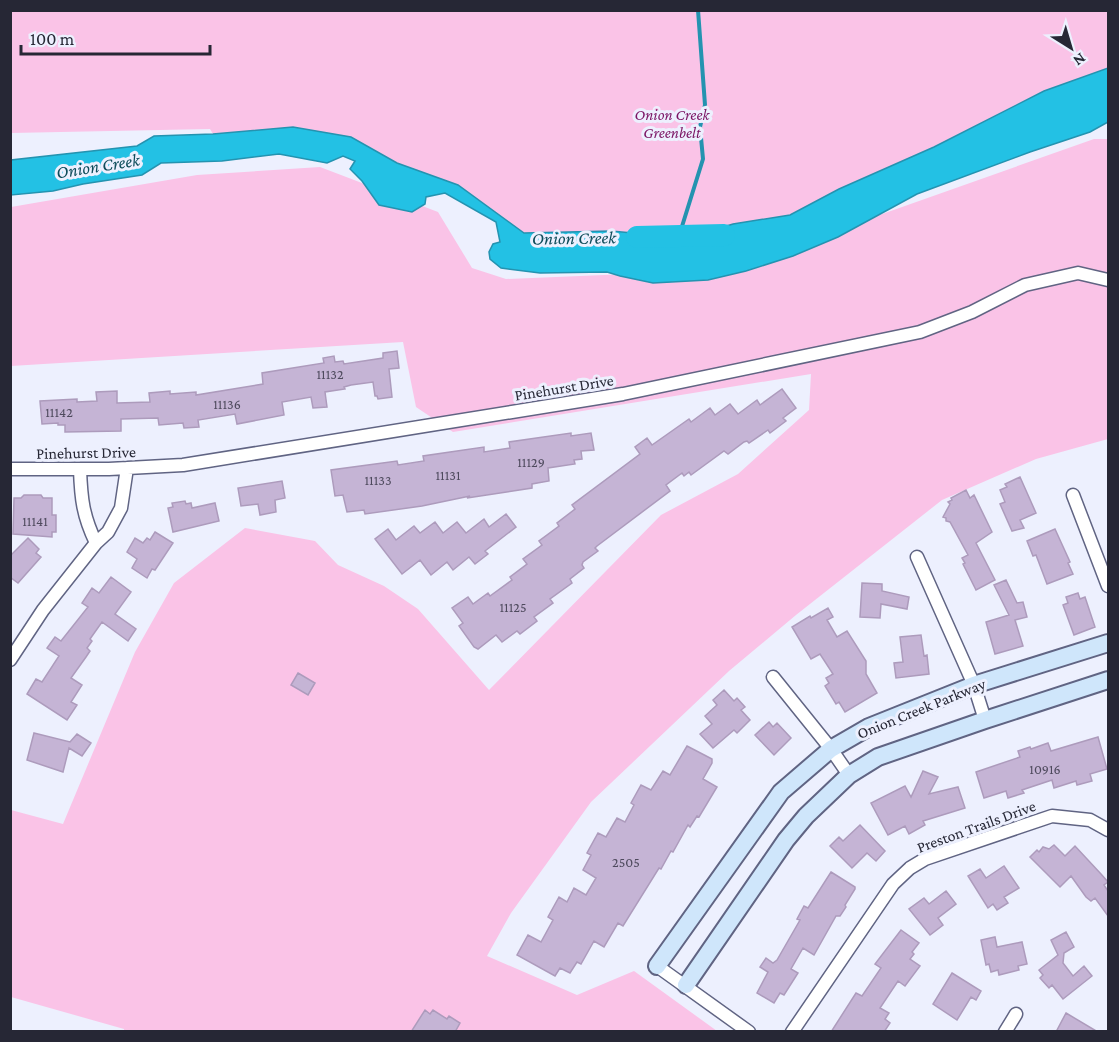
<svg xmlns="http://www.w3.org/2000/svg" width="1119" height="1042" font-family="'Crimson Pro',serif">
	<rect width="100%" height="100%" fill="#edf0fe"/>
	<path fill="#fac3e7" d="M10 11H1108V68L1044 91 934 147 839 189 790 215 733 224 687 238 611 231 524 233 458 185 397 163 351 137 293 127 213 134 210 129 11 133Z
		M1094 139H1108V439L1036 459 942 500 796 615 729 671 591 802 511 913 487 956 577 995 634 971 717 1031 124 1032V1029L11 997V810L63 824 135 652 174 583 245 528 315 541 338 565 384 586 418 609 489 690 661 515 738 474 809 410 811 374 453 432 416 407 403 342 11 366V207L197 175 320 167 438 212 472 268 506 279 724 270Z"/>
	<path fill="#23c1e4" stroke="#2493b0" stroke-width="1.5" d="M1108 68V122L1090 132 1030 152 917 194 838 237 793 256 746 271 708 280 653 283 620 276 607 272 540 273 501 268 490 259 489 252 493 244 500 242 496 222 445 193 426 197 425 204 412 212 379 205 362 181 350 169 355 161 343 156 327 163 279 154 222 161 161 163 142 175 83 184 53 191 11 195V160L137 146 154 136 213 134 293 127 351 137 397 163 458 185 524 233 611 231 687 238 733 224 790 215 839 189 934 147 1044 91Z"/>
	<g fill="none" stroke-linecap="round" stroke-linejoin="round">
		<path stroke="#2493b0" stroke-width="4" d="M679 236 703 159 700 127 705 105 698 10"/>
		<path stroke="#23c1e4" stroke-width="22" d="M637 237 724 235"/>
	</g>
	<path fill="#c5b4d5" stroke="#ad9bbc" stroke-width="1.5" d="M397 351 399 368 389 369 392 397 378 399 377 396H375L373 382 351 385 344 387 345 389 325 392 327 407 313 408 311 397 282 402 284 415 237 424 235 414 198 420 199 427 184 428 183 423 159 425 158 418 121 419V431L65 432V425H58V423L42 424 40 401 77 399V402L97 401 96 392 117 391V403L150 402 149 393 170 391V394L196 392V395L263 384 262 373 324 363 323 358 334 356 335 362 343 361 344 364 383 358V353Z
		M782 389 796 408 783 418 786 421 770 433 768 430 749 443 747 441 744 442 728 454 724 451 691 475 689 472 684 476 682 473 666 485 670 491 597 546 595 548 598 551 583 562 582 565 584 568 570 579 572 583 550 599 553 603 534 617 537 621 520 634 517 631 502 642 496 635 478 649 474 647 459 626 463 623 452 608 468 597 473 604 488 593 490 596 512 580 510 577 527 564 523 559 542 545 539 541 559 526 557 523 575 509 572 505 640 454 635 447 647 438 652 445 689 419 691 422 710 408 715 415 730 404 738 414 757 400 760 405Z
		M571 433V436L591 433 594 450 581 451 582 459 574 460 575 464 548 468 549 481 532 484V488L467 498 470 496 422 506 365 514 364 510 347 512 343 495 335 496 331 470 397 461 398 465 424 461 423 456 484 447V452L510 448 509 442Z
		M1020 477 1036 513 1020 520 1024 528 1012 531 1000 504 1005 502 1000 490 1007 487 1005 484Z
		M282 481 285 498 275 500 276 512 260 515 258 504 241 506 238 488Z
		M966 490 970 498 974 495 992 532 976 543 995 580 976 590 963 564 965 563 962 558 968 555 950 522 946 521V518L943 517 950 504 948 502 952 500 951 498Z
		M24 495H41L43 498H52V515H56V532H52V537L13 534 14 498H21Z
		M185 501 186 504 191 503 192 508 215 503 219 521 173 532 168 508 173 507 172 503Z
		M506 514 516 527 485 551 488 554 475 564 469 557 453 570 447 562 431 575 420 560 402 574 375 539 388 529 396 540 414 526 420 533 435 522 443 533 457 522 466 533 484 519 489 527Z
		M1055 529 1070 562 1068 563 1073 574 1047 584 1036 555 1033 556 1027 541Z
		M155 532 173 543 155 570 152 569 147 578 132 568 137 559 127 552 135 538 143 543 147 538 150 540Z
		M28 538 39 549 36 553 41 557 18 583 10 577V556Z
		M111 577 131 592 115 614 136 629 128 641 102 622 90 639 92 641 87 648 90 651 86 657 71 678 82 685 71 702 77 705 67 720 27 694 36 679 42 682 59 656 47 648 55 637 61 641 88 607 82 603 92 588 99 593Z
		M1006 580 1017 603 1023 602 1027 617 1015 620 1023 646 995 654 986 622 1009 615 994 585Z
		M862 583 882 584V591L909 597 907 609 881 604 880 618 860 617Z
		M1078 593 1080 599 1085 597 1095 627 1074 635 1063 605 1068 603 1066 597Z
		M828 608 833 617 827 620 837 637 847 631 866 661V674L877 693 845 712 839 702 836 704 825 686 829 683 826 678 833 674 820 654 811 659 792 627 810 616 811 618Z
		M921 635 924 656 927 655 929 674 896 678 894 663 903 662 900 637Z
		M298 673 315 683 308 695 291 685Z
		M724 690 734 701 737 698 745 707 741 710 750 720 737 733 734 730 713 748 700 734 712 724 705 716 717 705 713 700Z
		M769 722 773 727 777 723 791 738 774 755 755 735Z
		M34 733 70 742 77 734 91 743 82 756 69 748 63 772 27 760Z
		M1098 737 1107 769 1090 774 1092 781 1077 785 1076 781 1054 788 1052 780 1022 790 1024 793 1008 798 1006 791 984 798 976 772 1020 757 1018 751 1030 747 1031 749 1048 743 1051 751Z
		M687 746 712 759V763L703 779 717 787 699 817 697 816 690 827 688 825 673 852 671 851 661 869 659 868 623 926 618 923 604 947 594 941 581 964 577 962 570 973 560 968 555 976 517 955 528 935 541 942 553 920 548 917 559 897 567 902 574 888 586 895 596 878 583 870 591 855 587 853 598 833 606 837 617 818 625 822 634 805 631 803 641 785 651 790 663 771 670 775Z
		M923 771 938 777 929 794 958 787 965 808 923 821 925 825 909 834 905 826 888 835 871 803 905 786 911 797Z
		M860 825 885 851 876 861 867 853 852 868 830 846 839 837 843 841Z
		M1054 845 1065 856 1075 846 1101 874 1108 882 1104 885 1108 891V916L1095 898 1091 901 1086 897 1071 876 1060 887 1030 857 1037 850 1039 852 1043 847 1049 849Z
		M1004 866 1019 888 1004 897 1008 903 997 910 993 904 988 908 968 876 980 869 986 878Z
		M831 872 855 887V889L845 905 846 907 840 916H836L814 955 803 948 791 969 798 973 784 995 780 993 774 1003 757 993 768 972 760 967 766 958 773 963 777 960 800 920 797 919 804 906 808 908Z
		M946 891 956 904 938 918 943 925 930 935 909 909 924 898 929 904Z
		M901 930 919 943 912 952 914 954 910 959 920 966 905 986 898 981 880 1008 889 1013 885 1019 890 1023 884 1032H831L856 993 862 996 881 968 875 964Z
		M1066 932 1074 947 1064 953 1063 963 1073 976 1084 966 1092 976 1063 999 1052 985 1049 988 1040 978 1043 975 1039 970 1058 955 1051 940Z
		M995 937 997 947 1022 942 1027 964 1018 966 1019 970 999 975 998 970 991 972 989 964 986 965 981 940Z
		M952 973 981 991 976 1000 971 997 957 1020 933 1004Z
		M425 1010 430 1014 433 1010 447 1019 449 1016 460 1023 455 1032H411Z
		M1066 1013 1098 1032H1056Z"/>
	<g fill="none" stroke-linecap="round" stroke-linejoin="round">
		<defs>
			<path id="street" d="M10 469H109L183 465 623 394 920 332 972 312 1025 285 1078 273 1108 280
				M80 469C81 499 83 516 96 543
				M1073 495 1108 586
				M917 557 974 685 985 720
				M10 660 43 610 96 543 108 532 121 508 127 468
				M773 677 831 749 849 775
				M657 966 749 1032
				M792 1032 893 884 910 868 925 859 1052 816 1090 820 1108 830
				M1005 1032 1016 1014"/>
			<path id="secondary" d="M657 966 781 792 831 749 869 727 974 685 1108 643
				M686 985 786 840 806 816 849 775 878 757 985 720 1108 680"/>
		</defs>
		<use href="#street" stroke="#606483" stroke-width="15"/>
		<use href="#secondary" stroke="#606483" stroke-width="20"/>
		<use href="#street" stroke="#fff" stroke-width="12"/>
		<use href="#secondary" stroke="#cfe6fb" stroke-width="16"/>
	</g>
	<g text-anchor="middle" stroke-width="6" stroke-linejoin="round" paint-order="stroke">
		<g font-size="14" fill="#4e4a5d">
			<text x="330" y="379">11132</text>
			<text x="227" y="409">11136</text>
			<text x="59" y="417">11142</text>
			<text x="531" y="467">11129</text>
			<text x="448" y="480">11131</text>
			<text x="378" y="485">11133</text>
			<text x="35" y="526">11141</text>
			<text x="513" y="612">11125</text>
			<text x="1045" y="774">10916</text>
			<text x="626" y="867">2505</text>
		</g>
		<g font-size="16" font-style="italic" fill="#7b1464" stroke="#edf0fe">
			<text x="672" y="120">Onion Creek<tspan x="672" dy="18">Greenbelt</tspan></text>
		</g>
		<g font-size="16" fill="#262735" stroke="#edf0fe">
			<text transform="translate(564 387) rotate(-9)" y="6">Pinehurst Drive</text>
			<text transform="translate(86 452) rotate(-1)" y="6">Pinehurst Drive</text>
			<text transform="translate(921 708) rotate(-22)" y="6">Onion Creek Parkway</text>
			<text transform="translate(976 826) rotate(-20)" y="6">Preston Trails Drive</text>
		</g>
		<g font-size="18" font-style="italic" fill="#0e4c5a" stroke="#edf0fe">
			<text transform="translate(98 166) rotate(-9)" y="6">Onion Creek</text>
			<text transform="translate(574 238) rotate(-1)" y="6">Onion Creek</text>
		</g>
	</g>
	<rect width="1119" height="1042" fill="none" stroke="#262735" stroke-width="24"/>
	<g transform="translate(1071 48) rotate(143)" stroke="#edf0fe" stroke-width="4.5" paint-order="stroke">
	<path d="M0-4.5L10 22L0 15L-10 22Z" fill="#262735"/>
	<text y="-9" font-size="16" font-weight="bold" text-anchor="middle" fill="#262735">N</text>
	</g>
	<path d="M21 45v9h189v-9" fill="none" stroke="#262735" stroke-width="3"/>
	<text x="30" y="45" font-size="18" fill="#262735" stroke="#edf0fe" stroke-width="4.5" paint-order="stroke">100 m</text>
</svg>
